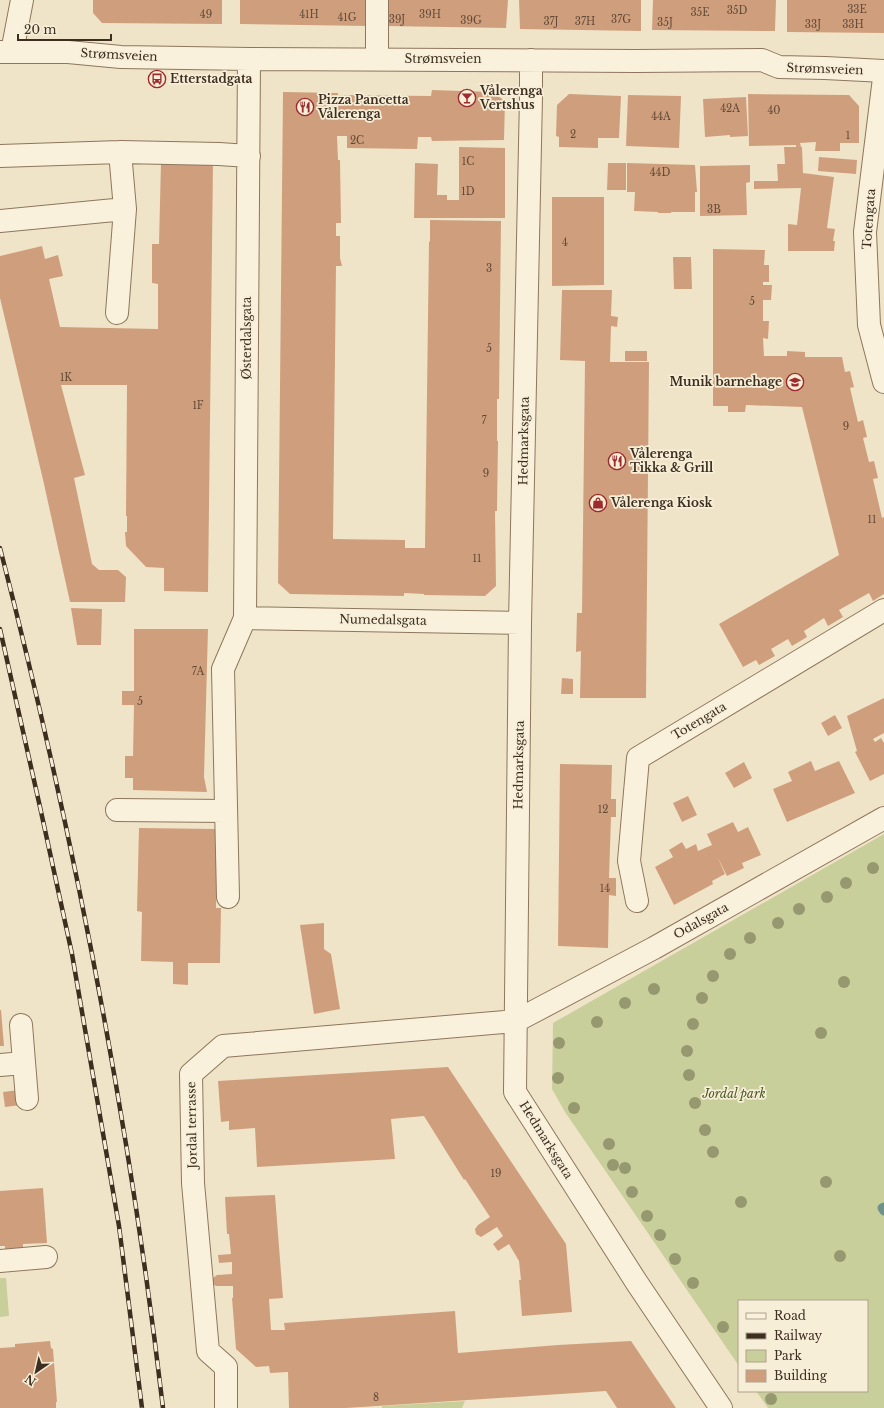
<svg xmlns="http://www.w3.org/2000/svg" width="884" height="1408" font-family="'Libre Baskerville',serif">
	<rect width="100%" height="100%" fill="#f0e4c8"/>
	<path fill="#c9cf9b" d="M884 834V1408H768L756 1391H867V1301H739V1366L565 1112 552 1089 553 1023Z
		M0 1278H6L9 1316 0 1317Z
		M465 1401 462 1408H382V1406Z"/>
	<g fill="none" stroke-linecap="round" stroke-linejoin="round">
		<path stroke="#6f938a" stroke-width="9" d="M884 1207 882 1208 884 1211"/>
	</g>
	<path fill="#cf9f7d" d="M93 0H222V24L102 23 93 13Z
		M240 0H368V26L240 24Z
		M385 0H508L506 28 385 26Z
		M519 0H641V31L520 29Z
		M653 0H776L775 31 652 30Z
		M787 0H884V33L787 32Z
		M432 90 492 92 505 101 504 140 432 141 431 137H418L417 149 347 148V136H337L338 160H340L341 223H336V236H340V258L342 266H336L333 539 405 540V548H425L429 241 430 242V220L501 221 499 399H497V441H498L497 511H495L496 586 485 596 424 595V594L404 593V596L290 594 278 583 283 92 338 93V95L431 96Z
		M569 94 621 96 619 138H598V148L559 147V137L556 136 557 105Z
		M748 94 849 95 859 106V143H840V151H815L816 142 800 143 801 147H802L803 173 834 177 827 228 835 229 833 241H835L834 251H788V224L797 225 801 188 754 189V181H778L777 164H785L784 147H796V145L749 146Z
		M628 95 681 96 679 148 626 146Z
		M746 97 748 136 730 137V135L705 137 703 99Z
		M459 147 505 148V218H414L415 163 438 164 437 195H447V200H459Z
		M819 157 857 160 856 174 818 171Z
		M161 162 213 163 208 592 164 591V568L146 567 126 546 125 532H127V516H126L127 385H61L85 475 74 478 92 564 99 570H118L126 577 125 602H70L44 484 0 298V256L42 246 45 259 58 255 63 276 49 279 60 327 158 329V284L152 283V244H159Z
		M608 163H626V190H607Z
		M627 163 695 165 697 192H695V212H671V213H658V212L634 211 635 192H627Z
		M750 165V182L746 183 747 215 700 216V166Z
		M552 197H604V285L552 286Z
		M713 249 765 250 764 265H769V282H763V285H772L771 300H763V321H769L768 339 763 338 764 356H787V351L805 352V357H842L845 372 850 371 854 387 850 388 858 422 863 420 867 437 863 438 869 462 874 461 878 478 873 479 882 518 884 517V594L873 601 869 593 839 610 843 617 828 626 824 618 804 631 807 637 792 646 788 639 771 649 775 656 759 665 756 660 743 667 719 624 839 555 802 407 746 405 745 412H728V406H713Z
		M673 257H691L692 289H674Z
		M562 290H612L611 316 618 317 617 327 611 326 610 362H649L646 698H580L581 651 576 652 577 613H582L585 361 560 360Z
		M625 351H647V361H625Z
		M71 608 102 609 101 645H77Z
		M134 629H208L204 777 207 792 133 790V778H125V756H133L134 705H122V691H134Z
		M562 678 573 679V694H561Z
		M884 698V733L873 739 875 742 881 738 884 743V774L870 781 855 752 857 751 847 716Z
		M835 715 842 728 828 736 821 723Z
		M811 761 815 771 839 761 855 793 787 822 773 789 792 781 788 772Z
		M744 762 752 778 734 788 725 773Z
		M560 764 612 765 611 799H616V817H611L609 878H616V896L609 895 608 948 558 946Z
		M688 796 697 815 682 822 673 803Z
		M733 822 738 832 748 827 761 855 742 863 744 868 727 876 717 856 725 874 712 881 713 884 674 905 655 867 673 857 669 850 682 842 686 849 696 844 698 851 712 845 707 834Z
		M139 828 217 829 216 908H221L220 963H188V985L173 984V962L141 961 142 912 137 911Z
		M324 923V949L331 954 340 1009 314 1014 300 925Z
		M0 1010H1L4 1046H0Z
		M448 1067 566 1244 572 1312 522 1316 519 1280H521L519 1261 509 1244 498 1251 493 1244 503 1236 497 1227 481 1237 476 1234 475 1229 478 1225 490 1217 465 1179 464 1180 424 1116 391 1119 395 1159 257 1167 255 1128 229 1130V1121L221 1122 218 1081Z
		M19 1090 21 1105 5 1107 3 1092Z
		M43 1188 47 1243 23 1244V1250L5 1251V1246H0V1191Z
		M275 1195 283 1298 269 1299 271 1330H285L284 1323 455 1311 458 1353 558 1345 631 1341 676 1408H617L606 1391 346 1408H289L288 1372 270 1373 269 1366 256 1367 236 1349 232 1298H233V1286H216L213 1284 212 1281 213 1278 217 1275 232 1274V1262L219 1263 218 1255 231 1254 229 1234H227L225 1197Z
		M50 1341 51 1348 53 1349 57 1402H56V1408H0V1348L15 1347V1344Z"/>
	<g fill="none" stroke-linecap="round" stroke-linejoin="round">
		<defs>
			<path id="minor" d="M0 52H68L121 57 249 59 636 61 762 60 779 67 825 68 884 71
				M12 52 22 0
				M377 59V0
				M531 60V96L520 623 515 1092 637 1283 721 1408
				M884 78 865 232 869 325 884 382
				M0 156 120 152
				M0 221 125 209
				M117 313 125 209 120 152 219 154 249 156
				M245 618 520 623
				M117 810 226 811
				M228 897 223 669 245 618 249 59
				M637 901 629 861 638 758 884 610
				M21 1025 27 1099
				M0 1065 24 1063
				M0 1261 46 1257
				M226 1408V1367L208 1351 193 1183 191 1074 223 1046 516 1021 654 948 884 818"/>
		</defs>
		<use href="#minor" stroke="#8d765c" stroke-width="24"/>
		<use href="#minor" stroke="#faf1dc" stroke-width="22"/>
		<defs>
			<path id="rail" d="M0 548C73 831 129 1118 163 1408
				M0 629 40 807 72 954 119 1226 142 1408"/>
		</defs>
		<use href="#rail" stroke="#3d2e20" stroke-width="4.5"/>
		<use href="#rail" stroke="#f7eed8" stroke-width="3" stroke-dasharray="9" stroke-linecap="butt"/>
	</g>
	<g fill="#96986f">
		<circle cx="873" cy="868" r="6"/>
		<circle cx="846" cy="883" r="6"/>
		<circle cx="827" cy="897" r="6"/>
		<circle cx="799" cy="909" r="6"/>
		<circle cx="778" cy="923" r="6"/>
		<circle cx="750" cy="938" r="6"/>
		<circle cx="730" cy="954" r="6"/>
		<circle cx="713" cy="976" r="6"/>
		<circle cx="844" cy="982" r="6"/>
		<circle cx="654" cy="989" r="6"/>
		<circle cx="702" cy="998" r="6"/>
		<circle cx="625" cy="1003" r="6"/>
		<circle cx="597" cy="1022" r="6"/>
		<circle cx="693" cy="1024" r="6"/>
		<circle cx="821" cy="1033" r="6"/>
		<circle cx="559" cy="1043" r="6"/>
		<circle cx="687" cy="1051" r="6"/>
		<circle cx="689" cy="1075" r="6"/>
		<circle cx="558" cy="1078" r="6"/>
		<circle cx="695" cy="1103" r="6"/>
		<circle cx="574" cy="1108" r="6"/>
		<circle cx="705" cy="1130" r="6"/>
		<circle cx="609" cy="1144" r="6"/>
		<circle cx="713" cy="1152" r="6"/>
		<circle cx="613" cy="1165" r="6"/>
		<circle cx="625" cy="1168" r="6"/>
		<circle cx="826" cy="1182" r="6"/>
		<circle cx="632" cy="1192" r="6"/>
		<circle cx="741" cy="1202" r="6"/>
		<circle cx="647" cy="1216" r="6"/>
		<circle cx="660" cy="1235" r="6"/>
		<circle cx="840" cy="1256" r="6"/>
		<circle cx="675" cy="1259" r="6"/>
		<circle cx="693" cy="1283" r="6"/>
		<circle cx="723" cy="1327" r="6"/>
		<circle cx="771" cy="1399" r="6"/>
	</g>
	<defs>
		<symbol id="bus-ring" viewBox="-11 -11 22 22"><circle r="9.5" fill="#f7eed8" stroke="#9e2a2b" stroke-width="1.5"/><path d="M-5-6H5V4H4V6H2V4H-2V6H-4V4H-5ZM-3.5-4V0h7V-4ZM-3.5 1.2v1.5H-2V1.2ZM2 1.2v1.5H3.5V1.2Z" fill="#9e2a2b"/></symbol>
		<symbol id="bar-ring" viewBox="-11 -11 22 22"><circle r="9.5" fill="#f7eed8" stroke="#9e2a2b" stroke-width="1.5"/><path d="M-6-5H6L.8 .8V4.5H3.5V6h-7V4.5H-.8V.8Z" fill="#9e2a2b"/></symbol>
		<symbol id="restaurant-ring" viewBox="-11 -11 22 22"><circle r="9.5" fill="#f7eed8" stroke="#9e2a2b" stroke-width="1.5"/><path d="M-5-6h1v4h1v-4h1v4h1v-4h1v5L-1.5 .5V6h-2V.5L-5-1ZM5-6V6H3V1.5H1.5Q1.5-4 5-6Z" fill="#9e2a2b"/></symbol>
		<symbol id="school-ring" viewBox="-11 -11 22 22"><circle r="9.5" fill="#f7eed8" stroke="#9e2a2b" stroke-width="1.5"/><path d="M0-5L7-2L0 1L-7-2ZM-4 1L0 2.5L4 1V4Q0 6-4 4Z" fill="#9e2a2b"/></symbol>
		<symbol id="shop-ring" viewBox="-11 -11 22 22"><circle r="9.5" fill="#f7eed8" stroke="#9e2a2b" stroke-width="1.5"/><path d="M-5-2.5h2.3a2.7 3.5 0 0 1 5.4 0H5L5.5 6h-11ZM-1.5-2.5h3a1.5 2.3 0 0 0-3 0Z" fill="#9e2a2b"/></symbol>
	</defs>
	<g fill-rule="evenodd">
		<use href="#bus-ring" x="147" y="69" width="20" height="20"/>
		<use href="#bar-ring" x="457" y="88" width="20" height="20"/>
		<use href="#restaurant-ring" x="295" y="97" width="20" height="20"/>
		<use href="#school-ring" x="785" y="372" width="20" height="20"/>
		<use href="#restaurant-ring" x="607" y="451" width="20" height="20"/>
		<use href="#shop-ring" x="588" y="493" width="20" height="20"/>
	</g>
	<g text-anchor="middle" stroke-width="3.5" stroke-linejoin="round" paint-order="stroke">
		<g font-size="10" fill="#624a37">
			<text x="857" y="13">33E</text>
			<text x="737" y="14">35D</text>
			<text x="700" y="16">35E</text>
			<text x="206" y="18">49</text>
			<text x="309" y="18">41H</text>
			<text x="430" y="18">39H</text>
			<text x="347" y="21">41G</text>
			<text x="397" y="23">39J</text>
			<text x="621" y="23">37G</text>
			<text x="471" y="24">39G</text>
			<text x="551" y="25">37J</text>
			<text x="585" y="25">37H</text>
			<text x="665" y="26">35J</text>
			<text x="813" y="28">33J</text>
			<text x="853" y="28">33H</text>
			<text x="730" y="112">42A</text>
			<text x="774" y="114">40</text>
			<text x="661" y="120">44A</text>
			<text x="573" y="138">2</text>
			<text x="848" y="139">1</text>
			<text x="357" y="144">2C</text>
			<text x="468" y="165">1C</text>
			<text x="660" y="176">44D</text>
			<text x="468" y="195">1D</text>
			<text x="714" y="213">3B</text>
			<text x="565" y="246">4</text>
			<text x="489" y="272">3</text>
			<text x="752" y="305">5</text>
			<text x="489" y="352">5</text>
			<text x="66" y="381">1K</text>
			<text x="198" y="409">1F</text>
			<text x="484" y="424">7</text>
			<text x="846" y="430">9</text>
			<text x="486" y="477">9</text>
			<text x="872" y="523">11</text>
			<text x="477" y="562">11</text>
			<text x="198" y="675">7A</text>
			<text x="140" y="705">5</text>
			<text x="603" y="813">12</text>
			<text x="605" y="892">14</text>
			<text x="496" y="1177">19</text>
			<text x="376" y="1401">8</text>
		</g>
		<g font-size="12" fill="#3d2e20" stroke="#f7eed8">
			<text transform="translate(119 55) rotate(3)" y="4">Strømsveien</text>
			<text x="443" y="63">Strømsveien</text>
			<text transform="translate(825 69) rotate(2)" y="4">Strømsveien</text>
			<text transform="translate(869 219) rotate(-86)" y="4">Totengata</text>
			<text transform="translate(247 338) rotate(-90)" y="4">Østerdalsgata</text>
			<text transform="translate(524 441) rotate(-89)" y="4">Hedmarksgata</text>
			<text transform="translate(383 620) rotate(1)" y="4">Numedalsgata</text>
			<text transform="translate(699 721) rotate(-31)" y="4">Totengata</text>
			<text transform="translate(519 765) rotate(-89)" y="4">Hedmarksgata</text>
			<text transform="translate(701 921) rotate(-29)" y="4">Odalsgata</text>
			<text transform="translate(192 1125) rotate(-91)" y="4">Jordal terrasse</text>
			<text transform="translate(546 1140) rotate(58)" y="4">Hedmarksgata</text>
		</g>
		<g font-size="12" font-weight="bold" fill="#3d2e20" stroke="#f7eed8" text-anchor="start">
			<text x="170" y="83">Etterstadgata</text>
			<text x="480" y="95">Vålerenga<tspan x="480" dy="14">Vertshus</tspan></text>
			<text x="318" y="104">Pizza Pancetta<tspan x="318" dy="14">Vålerenga</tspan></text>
			<text x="782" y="386" text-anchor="end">Munik barnehage</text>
			<text x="630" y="458">Vålerenga<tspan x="630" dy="14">Tikka &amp; Grill</tspan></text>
			<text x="611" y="507">Vålerenga Kiosk</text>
		</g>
		<g font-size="12" font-style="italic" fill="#4d5a26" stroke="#f7eed8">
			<text x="734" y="1098">Jordal park</text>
		</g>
	</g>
	<rect x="738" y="1300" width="130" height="92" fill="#f7eed8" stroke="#ada18e"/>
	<rect x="746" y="1313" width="20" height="6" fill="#faf1dc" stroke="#ada18e"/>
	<text x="774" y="1320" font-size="12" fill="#3d2e20">Road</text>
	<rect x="746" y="1333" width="20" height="6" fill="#3d2e20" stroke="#ada18e"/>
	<text x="774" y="1340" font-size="12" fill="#3d2e20">Railway</text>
	<rect x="746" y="1350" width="20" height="12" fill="#c9cf9b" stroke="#ada18e"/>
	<text x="774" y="1360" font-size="12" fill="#3d2e20">Park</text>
	<rect x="746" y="1370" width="20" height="12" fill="#cf9f7d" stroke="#ada18e"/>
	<text x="774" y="1380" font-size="12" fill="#3d2e20">Building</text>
	<g transform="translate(36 1372) rotate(214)" stroke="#f7eed8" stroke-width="3" paint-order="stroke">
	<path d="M0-3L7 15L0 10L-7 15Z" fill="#3d2e20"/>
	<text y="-6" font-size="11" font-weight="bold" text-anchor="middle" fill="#3d2e20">N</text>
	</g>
	<path d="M18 34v6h93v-6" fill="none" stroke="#3d2e20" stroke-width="2"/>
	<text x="24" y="34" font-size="12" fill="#3d2e20" stroke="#f7eed8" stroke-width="3" paint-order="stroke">20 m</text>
</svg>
